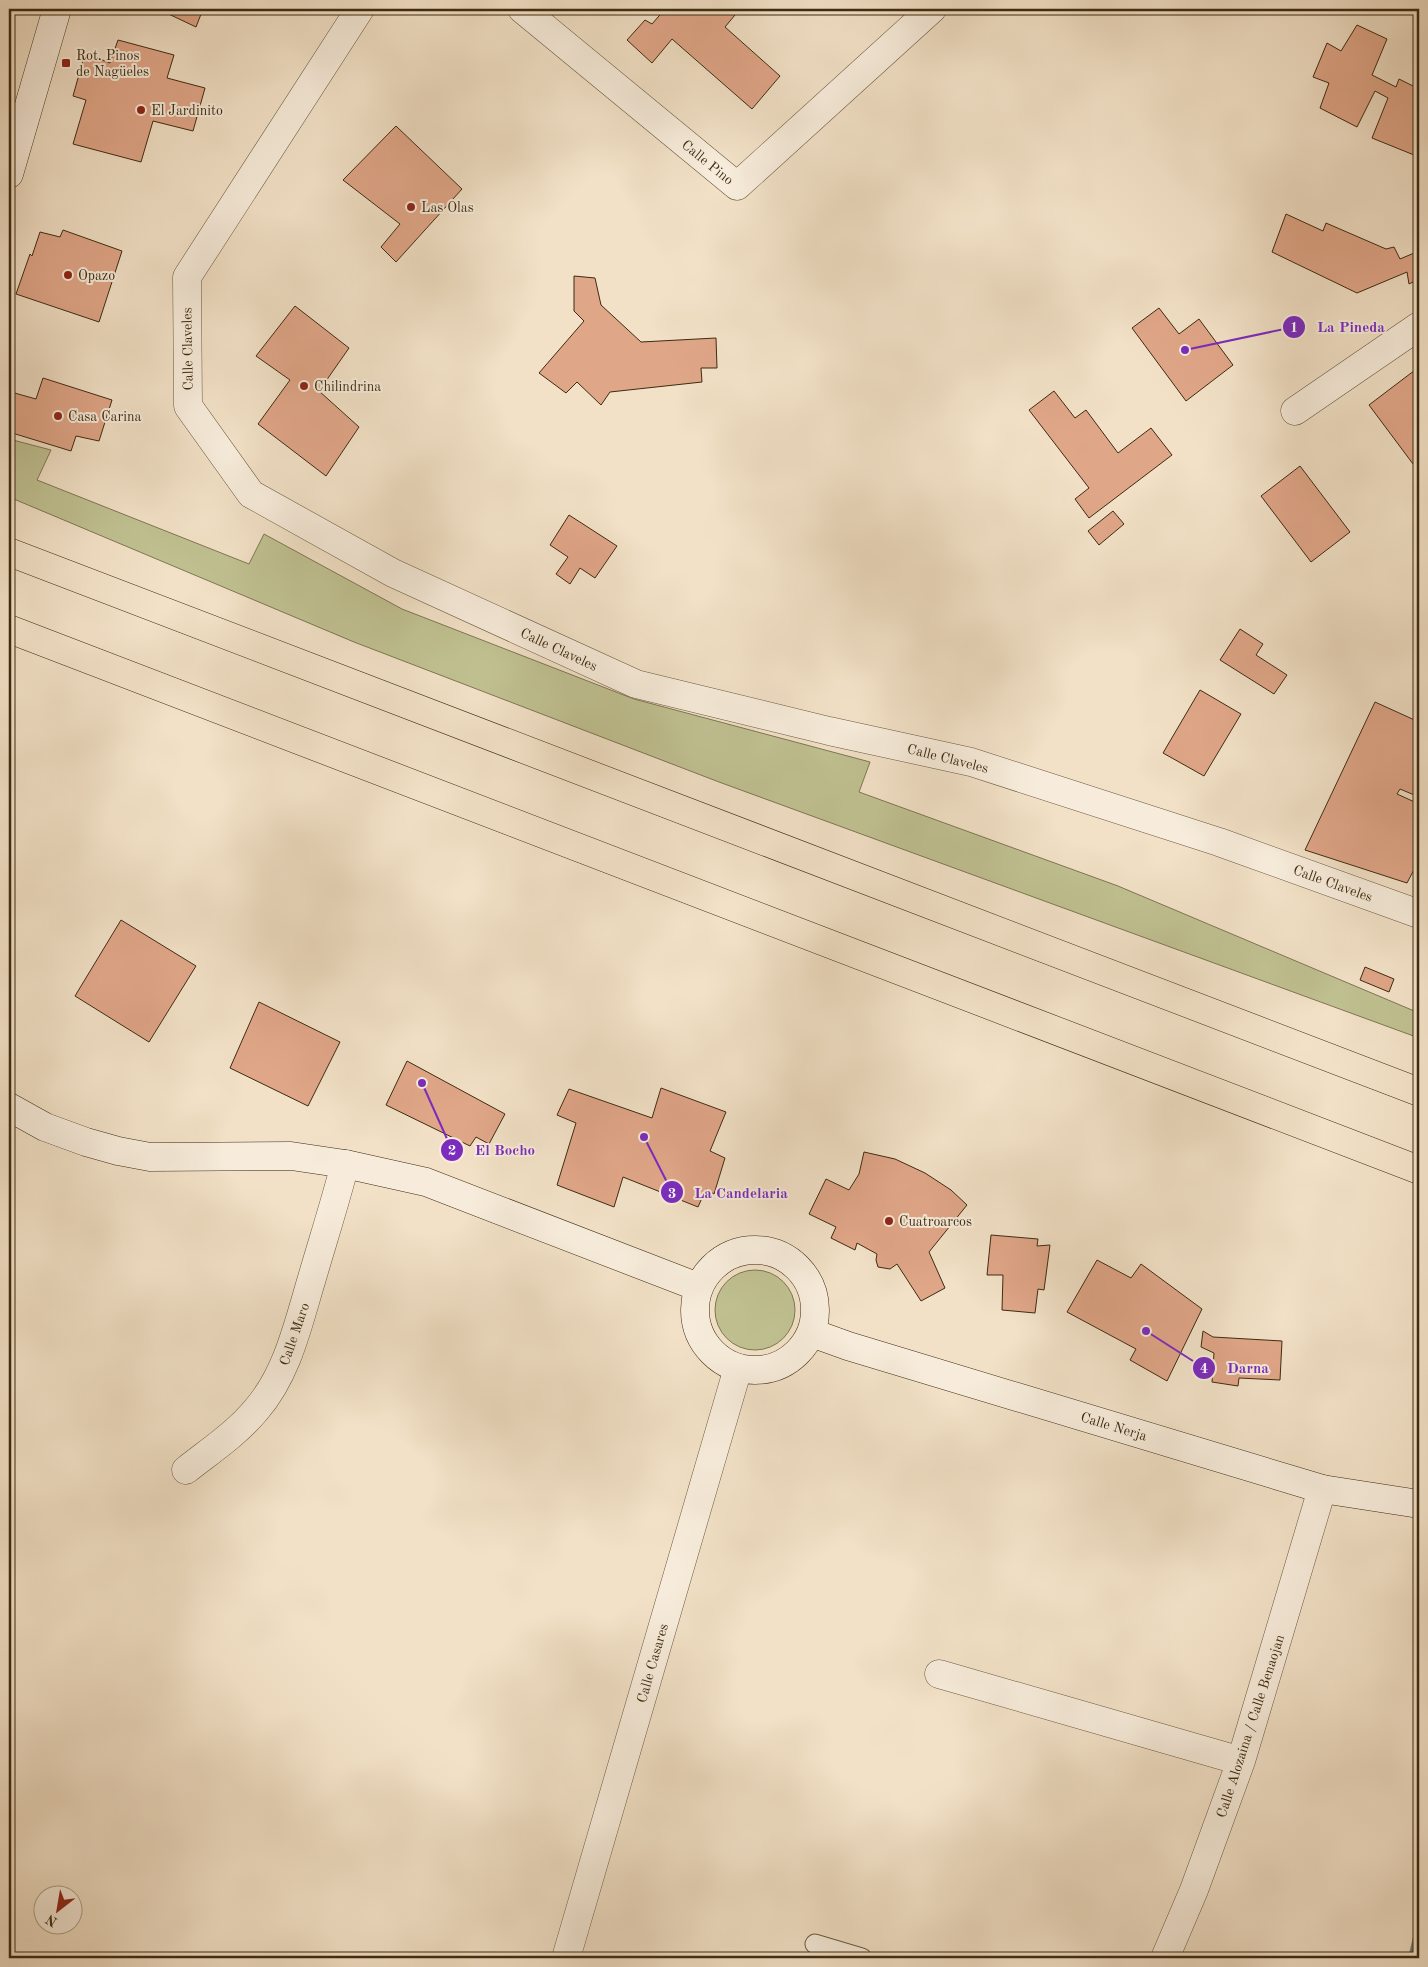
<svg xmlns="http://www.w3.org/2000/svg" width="1428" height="1967" font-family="'Old Standard TT',serif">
	<rect width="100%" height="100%" fill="#f2e1c7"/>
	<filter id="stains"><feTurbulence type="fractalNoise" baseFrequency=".004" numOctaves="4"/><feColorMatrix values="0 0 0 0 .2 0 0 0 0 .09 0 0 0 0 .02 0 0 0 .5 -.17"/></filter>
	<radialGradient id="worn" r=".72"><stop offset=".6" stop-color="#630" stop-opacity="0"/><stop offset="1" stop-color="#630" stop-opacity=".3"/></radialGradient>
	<path fill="#c0c192" stroke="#7e7652" d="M9 439 51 450 37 480 249 564 264 534 402 609 634 699 870 762 859 792 1118 886 1419 1013V1038L719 782 354 642 9 497Z
		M715 1310a40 40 0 1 1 80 0a40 40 0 1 1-80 0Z"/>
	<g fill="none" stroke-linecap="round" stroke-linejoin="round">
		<path stroke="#7a817b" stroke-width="10" d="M1413 1958 1419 1934"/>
	</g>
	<path fill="#e0a688" stroke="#3d2b11" d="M158 9H203L196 27Z
		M665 9H688L693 12 696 9H740L725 27 780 76 752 109 672 39 652 63 627 40 645 20 652 24Z
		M1357 25 1387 39 1372 75 1396 87 1399 79 1419 89V157L1372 138 1388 98 1375 91 1357 127 1320 108 1329 83 1313 77 1327 43 1341 51Z
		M118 40 174 55 167 78 205 88 193 131 153 121 141 162 73 144 86 100 73 96 85 53 110 63Z
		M396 126 462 189 396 262 381 247 400 224 343 180Z
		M1286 214 1323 231 1326 223 1386 249 1394 247 1400 259 1419 251V279L1409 284 1407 272 1357 293 1272 252Z
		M63 230 122 251 99 322 16 294 30 254 32 256 40 232 60 237Z
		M574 276 595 278 601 305 641 342 716 338 717 368H701L702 382 610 392 601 405 577 382 566 393 539 373 584 321 574 311Z
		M295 306 349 348 319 391 359 427 326 476 258 424 290 380 256 356Z
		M1159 308 1179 334 1199 319 1233 365 1186 401 1132 328Z
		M1419 367V472L1369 405Z
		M43 378 112 400 99 441 76 436 71 451 9 432V398L11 392 36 399Z
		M1054 391 1075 418 1086 410 1118 453 1151 428 1172 455 1089 518 1075 499 1089 488 1029 410Z
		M1300 466 1350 532 1311 562 1261 496Z
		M1113 511 1124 524 1099 545 1088 531Z
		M569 515 617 546 595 578 580 568 570 584 556 574 568 557 550 545Z
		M1240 629 1263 644 1256 655 1287 675 1274 694 1220 660Z
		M1200 690 1241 714 1204 776 1163 753Z
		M1375 702 1419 722V797L1400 789 1397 794 1419 804V860L1407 883 1305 850Z
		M121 920 196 966 149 1042 75 996Z
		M1365 967 1394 979 1389 992 1360 980Z
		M259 1002 340 1042 308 1106 230 1068Z
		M407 1061 505 1114 489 1144 476 1137 470 1146 386 1105Z
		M661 1088 726 1112 710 1151 725 1158 714 1194 706 1189 698 1207 623 1177 614 1207 557 1185 576 1123 557 1115 569 1089 652 1118Z
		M864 1152 895 1159 925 1173 951 1190 967 1205 929 1252 945 1288 921 1301 897 1264 890 1269 878 1267 876 1260 877 1254 857 1243 855 1250 831 1238 836 1227 809 1214 826 1179 849 1190 859 1174Z
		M991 1235 1038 1239 1037 1246 1050 1245 1044 1290 1038 1289 1035 1313 1002 1310 1003 1275H987Z
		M1097 1260 1131 1278 1141 1264 1202 1309 1167 1381 1130 1360 1136 1349 1067 1312Z
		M1203 1331 1213 1337 1282 1341 1280 1380 1239 1378 1238 1386 1212 1382 1214 1353 1201 1347Z"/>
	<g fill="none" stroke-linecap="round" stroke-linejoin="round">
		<defs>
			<path id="lane" d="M815 1944 862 1958"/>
			<path id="street" d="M360 9 187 277 188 406 251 494 393 573 636 684 829 731 971 762 1219 842 1419 914
				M522 9 737 186 932 9
				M1295 411 1419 326
				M186 1470C210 1451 236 1434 256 1410 288 1373 298 1324 312 1278 323 1240 335 1203 345 1164
				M939 1674 1241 1761
				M566 1958 738 1368
				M1165 1958 1194 1890 1241 1761 1322 1489"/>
			<path id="secondary" d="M9 174 57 9
				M9 1107 45 1127 86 1142 118 1151 150 1157 291 1156 345 1164 426 1182 698 1287
				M695 1310a60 60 0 1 1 120 0a60 60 0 1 1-120 0Z
				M812 1333 848 1346 1322 1489 1419 1504"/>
			<path id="highway" d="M9 552 1419 1092
				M9 629 1419 1170"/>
		</defs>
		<use href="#lane" stroke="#6a583e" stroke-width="21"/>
		<use href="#street" stroke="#6a583e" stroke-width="29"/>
		<use href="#secondary" stroke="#3d2b11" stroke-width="29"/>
		<use href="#highway" stroke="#3d2b11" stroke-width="29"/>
		<use href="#lane" stroke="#f7ecdb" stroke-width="19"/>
		<use href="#street" stroke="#f7ecdb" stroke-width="28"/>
		<use href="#secondary" stroke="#f7ecdb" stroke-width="28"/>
		<use href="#highway" stroke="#f2e1c7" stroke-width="28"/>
	</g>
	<g fill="#8f2418" stroke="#f7ecdb" stroke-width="2">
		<rect x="61" y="58" width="10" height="10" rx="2.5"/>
		<circle cx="141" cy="110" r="5"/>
		<circle cx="411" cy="207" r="5"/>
		<circle cx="68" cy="275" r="5"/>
		<circle cx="304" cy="386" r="5"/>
		<circle cx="58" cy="416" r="5"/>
		<circle cx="889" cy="1221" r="5"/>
	</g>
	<g text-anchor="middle" stroke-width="4" stroke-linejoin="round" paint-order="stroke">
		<g font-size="14" fill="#3d2b11" stroke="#f7ecdb" text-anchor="start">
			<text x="76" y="60">Rot. Pinos<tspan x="76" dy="16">de Nagüeles</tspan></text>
			<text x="151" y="115">El Jardinito</text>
			<text x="421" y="212">Las Olas</text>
			<text x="78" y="280">Opazo</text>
			<text x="314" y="391">Chilindrina</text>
			<text x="68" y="421">Casa Carina</text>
			<text x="899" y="1226">Cuatroarcos</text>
		</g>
		<g font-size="14" fill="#3d2b11" stroke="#f7ecdb">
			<text transform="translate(708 162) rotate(39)" y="5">Calle Pino</text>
			<text transform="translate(187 349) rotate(-91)" y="5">Calle Claveles</text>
			<text transform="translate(559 649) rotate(25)" y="5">Calle Claveles</text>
			<text transform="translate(948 758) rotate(14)" y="5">Calle Claveles</text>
			<text transform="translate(1333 883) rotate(20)" y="5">Calle Claveles</text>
			<text transform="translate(294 1334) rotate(-71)" y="5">Calle Maro</text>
			<text transform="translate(1114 1426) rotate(17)" y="5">Calle Nerja</text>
			<text transform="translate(652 1663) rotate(-74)" y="5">Calle Casares</text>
			<text transform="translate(1250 1726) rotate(-72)" y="5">Calle Alozaina / Calle Benaojan</text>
		</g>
	</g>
	<path fill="none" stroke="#7b2cbf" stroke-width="2" d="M1185 350L1294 327M422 1083L452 1150M644 1137L672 1192M1146 1331L1204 1368"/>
	<g fill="#7b2cbf" stroke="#f7ecdb" stroke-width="2">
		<circle cx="1185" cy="350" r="5"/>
		<circle cx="422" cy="1083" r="5"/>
		<circle cx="644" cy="1137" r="5"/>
		<circle cx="1146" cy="1331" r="5"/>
		<circle cx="1294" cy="327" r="12"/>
		<circle cx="452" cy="1150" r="12"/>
		<circle cx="672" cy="1192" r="12"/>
		<circle cx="1204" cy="1368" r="12"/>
	</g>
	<g font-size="15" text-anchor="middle" font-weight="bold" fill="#fff">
		<text x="1294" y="332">1</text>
		<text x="452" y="1155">2</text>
		<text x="672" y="1198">3</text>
		<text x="1204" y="1373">4</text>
	</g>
	<g font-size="15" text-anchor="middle" font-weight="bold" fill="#7b2cbf" stroke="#f7ecdb" stroke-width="4" stroke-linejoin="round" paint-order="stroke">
		<text x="1351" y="332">La Pineda</text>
		<text x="505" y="1155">El Bocho</text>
		<text x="741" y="1198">La Candelaria</text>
		<text x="1248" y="1373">Darna</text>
	</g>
	<rect width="1428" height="1967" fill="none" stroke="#f2e1c7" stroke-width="30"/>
	<rect x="10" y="10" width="1408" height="1947" fill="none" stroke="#3d2b11" stroke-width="2.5"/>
	<rect x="15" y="15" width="1398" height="1937" fill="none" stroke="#3d2b11"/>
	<g transform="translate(58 1910) rotate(211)"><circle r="24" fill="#f7ecdb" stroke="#ad9f8a"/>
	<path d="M0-4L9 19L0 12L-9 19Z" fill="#8f2418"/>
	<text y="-8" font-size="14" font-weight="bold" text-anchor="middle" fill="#3d2b11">N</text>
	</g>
	<rect width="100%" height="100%" filter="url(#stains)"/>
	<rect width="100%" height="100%" fill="url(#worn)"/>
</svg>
